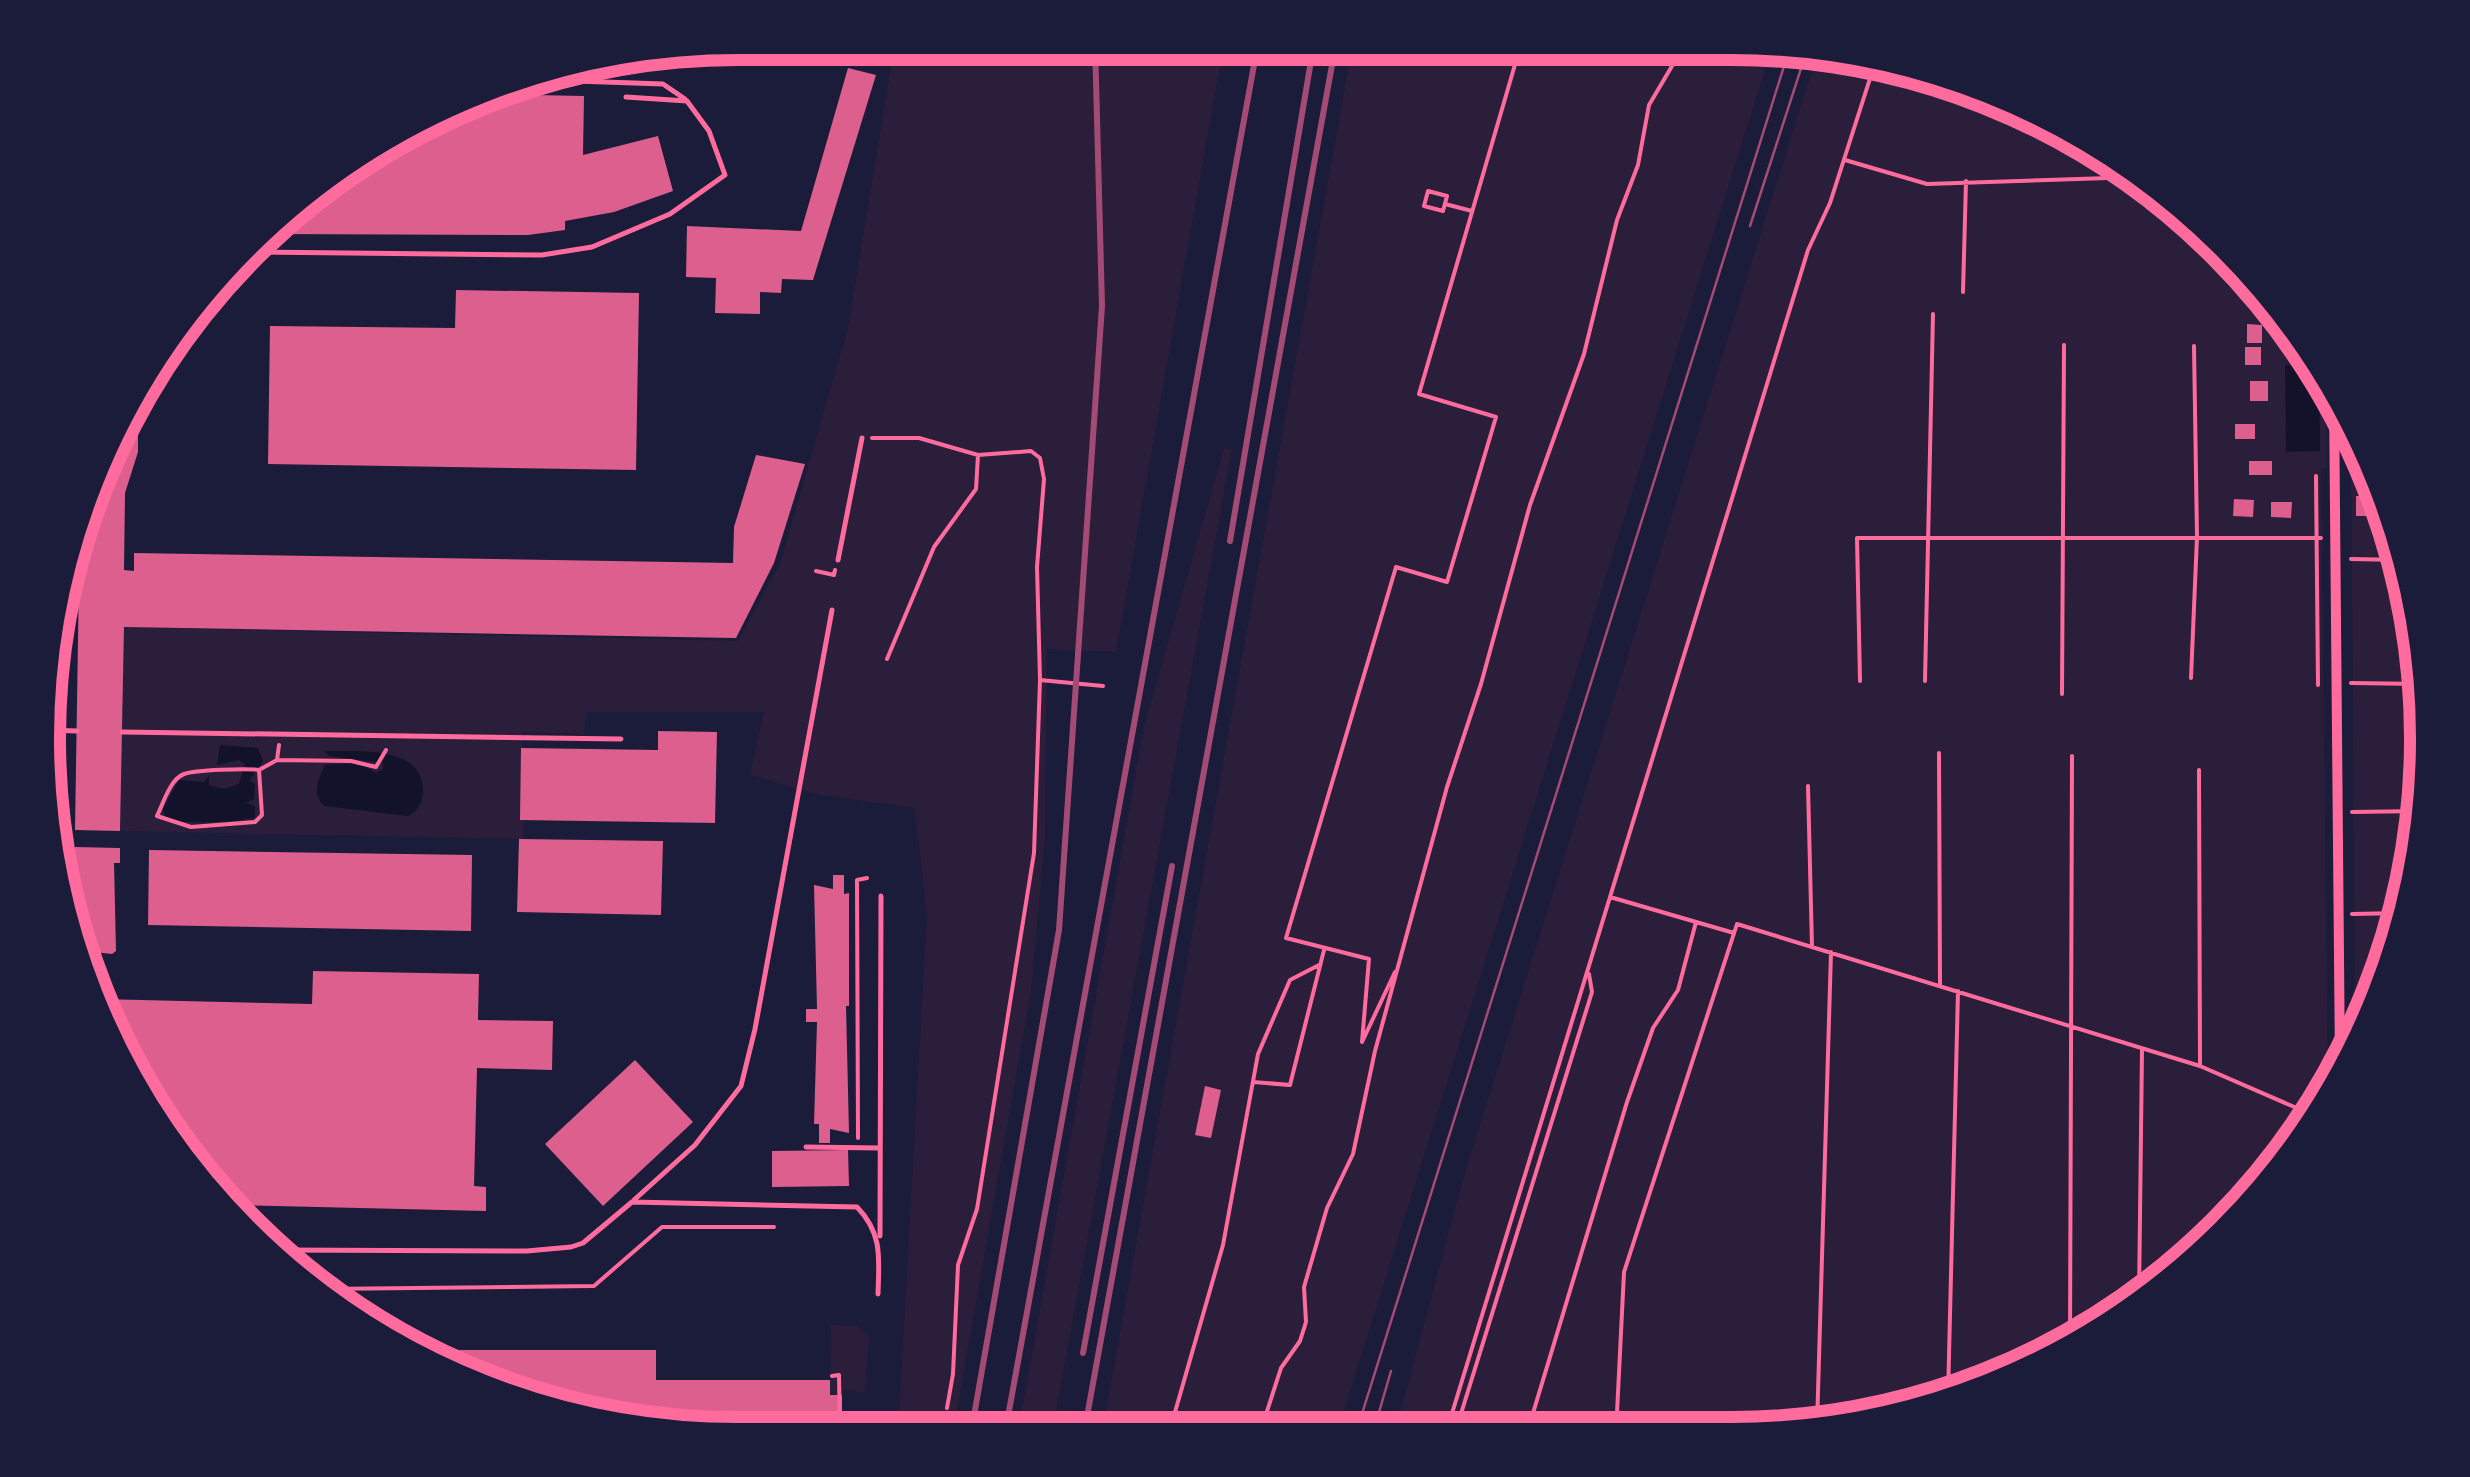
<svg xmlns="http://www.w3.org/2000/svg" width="2470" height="1477" font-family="Roboto,sans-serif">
	<rect width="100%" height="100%" fill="#1b1b3a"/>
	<path fill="#2a1e3b" d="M895 43H1224L1116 652 1047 649 1045 836 1031 991 953 1433H898L927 915 915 808 820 795 750 775 764 712H586L584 734 522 732 523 839 120 831 124 627 738 641 780 564 848 328Z
		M1353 43 1773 44 1337 1433H1102Z
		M1818 52 1956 80 2119 160 2224 247 2311 352 2317 365 2285 366 2320 451 2319 368 2326 382 2327 468 2321 469 2328 1092 2310 1126 2191 1261 2079 1342 1912 1411 1778 1433H1395L1463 1179Z
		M2351 428C2448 610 2453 858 2355 1041Z
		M1224 448 1232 449 1052 1433H1018L1144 727Z
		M831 1325 857 1326 869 1336 865 1392 843 1390 842 1395H830Z"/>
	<path fill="#12122b" d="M2285 365 2319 368 2320 451 2286 452Z
		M220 745 258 748 263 761 249 781 255 784 254 799 246 803 255 806V817C242 823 182 824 166 820L163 809 179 780 204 782 209 776V785L225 789 239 784 245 764 239 760 217 765Z
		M324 751C354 752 423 744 423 790 423 802 418 810 408 816L325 806C311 795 318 779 325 765L360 763 376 773 383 769V763L329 756Z"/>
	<path fill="#dd5f8e" d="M848 68 876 75 813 280 782 279 781 293 760 292V314L715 313 716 278 686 277 687 226 801 231Z
		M488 94 584 96 583 155 658 136 673 191 614 212 565 221V230L528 235 270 234 315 186Z
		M456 290 639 293 636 470 268 464 270 326 455 328Z
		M2247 324 2262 325V343H2247Z
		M2245 347H2261V365H2245Z
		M2250 381H2268V401H2250Z
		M138 396V452L125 493 124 570 134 571V553L733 563 734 527 756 455 805 464 774 563 736 638 124 627 120 831 75 830 80 513Z
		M2235 424H2255V439H2235Z
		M2249 461H2272V475H2249Z
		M2356 496H2372V516H2356Z
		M2234 499 2254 500 2253 517 2233 516Z
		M2271 502H2292L2291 518 2271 517Z
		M658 731 717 732 715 823 520 820 521 748 658 750Z
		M519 839 663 841 661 915 517 912Z
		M75 847 120 848V863H114L116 951 112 954 85 951V934H75Z
		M149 850 472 855 471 931 148 925Z
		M833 875H844V894L849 893V1006H846L849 1133 830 1129V1143H819V1124H814L817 1022H806V1009H817L814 885 833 889Z
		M313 971 479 974 478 1020 553 1021 552 1070 477 1068 474 1186 486 1187V1211L233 1205 186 1162 99 999 312 1004Z
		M635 1060 693 1122 603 1206 545 1144Z
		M1205 1086 1221 1090 1211 1138 1195 1135Z
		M848 1150 849 1186 772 1187V1151Z
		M419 1350H656V1380H830V1395H842V1433H692L514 1397Z"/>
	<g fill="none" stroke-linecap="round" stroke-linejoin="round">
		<path stroke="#ff6b9d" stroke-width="4" d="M1638 48 1676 60
			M1845 160 1927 184 2139 177
			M1428 191 1447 196 1443 211 1424 206Z
			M1445 204 1472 211
			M1963 292 1966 181
			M872 438H919L978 455 1031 451 1040 458 1044 479 1037 567 1040 680 1034 853 977 1209 958 1265 953 1374 947 1408
			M2316 476 2318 685
			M2351 559 2401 560
			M816 571 834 575 835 570
			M887 659 934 547 976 489 978 455
			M2191 678 2197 537 2194 346
			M1040 680 1103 686
			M1860 681 1857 538H2321
			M1925 681 1933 314
			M2351 683 2422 684
			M2062 694 2064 345
			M1939 753 1940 985
			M277 760 351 761 376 767 386 750
			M259 770C247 768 195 770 184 774 170 779 163 804 157 816L191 827 255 822 262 815 259 770 277 760 279 745
			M2199 770 2200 1066
			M1808 786 1812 947
			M2352 812 2420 811
			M1610 897 1734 933
			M2352 914 2402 913
			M1395 972 1362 1042 1369 959 1286 938 1396 567 1447 582 1496 417 1419 394 1521 44
			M1253 1082 1290 1085 1324 950
			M858 1138 857 880 867 878
			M321 1289 594 1286 662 1227H774
			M2139 1298 2142 1049
			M2070 1345 2072 756
			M832 1376 839 1375 840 1433
			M1948 1396 1958 991
			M1817 1426 1831 952
			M1169 1433 1223 1245 1258 1054 1290 980 1319 965
			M1260 1433 1281 1368 1300 1341 1306 1322 1304 1287 1327 1208 1353 1154 1375 1051 1447 787 1481 684 1530 505 1584 354 1617 220 1638 165 1649 105 1685 44
			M1446 1433 1808 250 1830 203 1875 63
			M1455 1433 1592 992 1589 974
			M1527 1433 1627 1102 1653 1028 1678 990 1696 922
			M1616 1433 1624 1272 1737 924 2200 1066 2315 1116"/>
		<path stroke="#ff6b9d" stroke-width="5" d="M516 79 663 84 685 99
			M253 252 542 255 592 247 670 214 725 175 709 131 687 101 626 97
			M838 560 862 438
			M44 730 77 731
			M122 732 621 739
			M806 1147 880 1148
			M634 1200 695 1145 741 1086 755 1029 832 610
			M880 1236 881 896
			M280 1250 527 1251 571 1247 583 1243 632 1202 857 1207C883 1234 879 1258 878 1294"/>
		<path stroke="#ff6b9d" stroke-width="10" d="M2334 397 2340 1069"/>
		<path stroke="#a44b75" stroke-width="2.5" d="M1750 226 1807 50
			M1356 1433 1790 47
			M1373 1433 1391 1371"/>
		<path stroke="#a44b75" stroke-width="6" d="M1230 541 1314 43
			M1083 1353 1172 866
			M971 1433 1059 930 1102 306 1095 43
			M1005 1433 1258 43
			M1084 1433 1336 43"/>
	</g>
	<path d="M0 0H2470V1477H0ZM738 60H1732A678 678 0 0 1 2410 738V739A678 678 0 0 1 1732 1417H738A678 678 0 0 1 60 739V738A678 678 0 0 1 738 60Z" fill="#1b1b3a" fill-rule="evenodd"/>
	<path fill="none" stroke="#ff6b9d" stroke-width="12" d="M738 60H1732A678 678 0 0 1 2410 738V739A678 678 0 0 1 1732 1417H738A678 678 0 0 1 60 739V738A678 678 0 0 1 738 60Z"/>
</svg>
